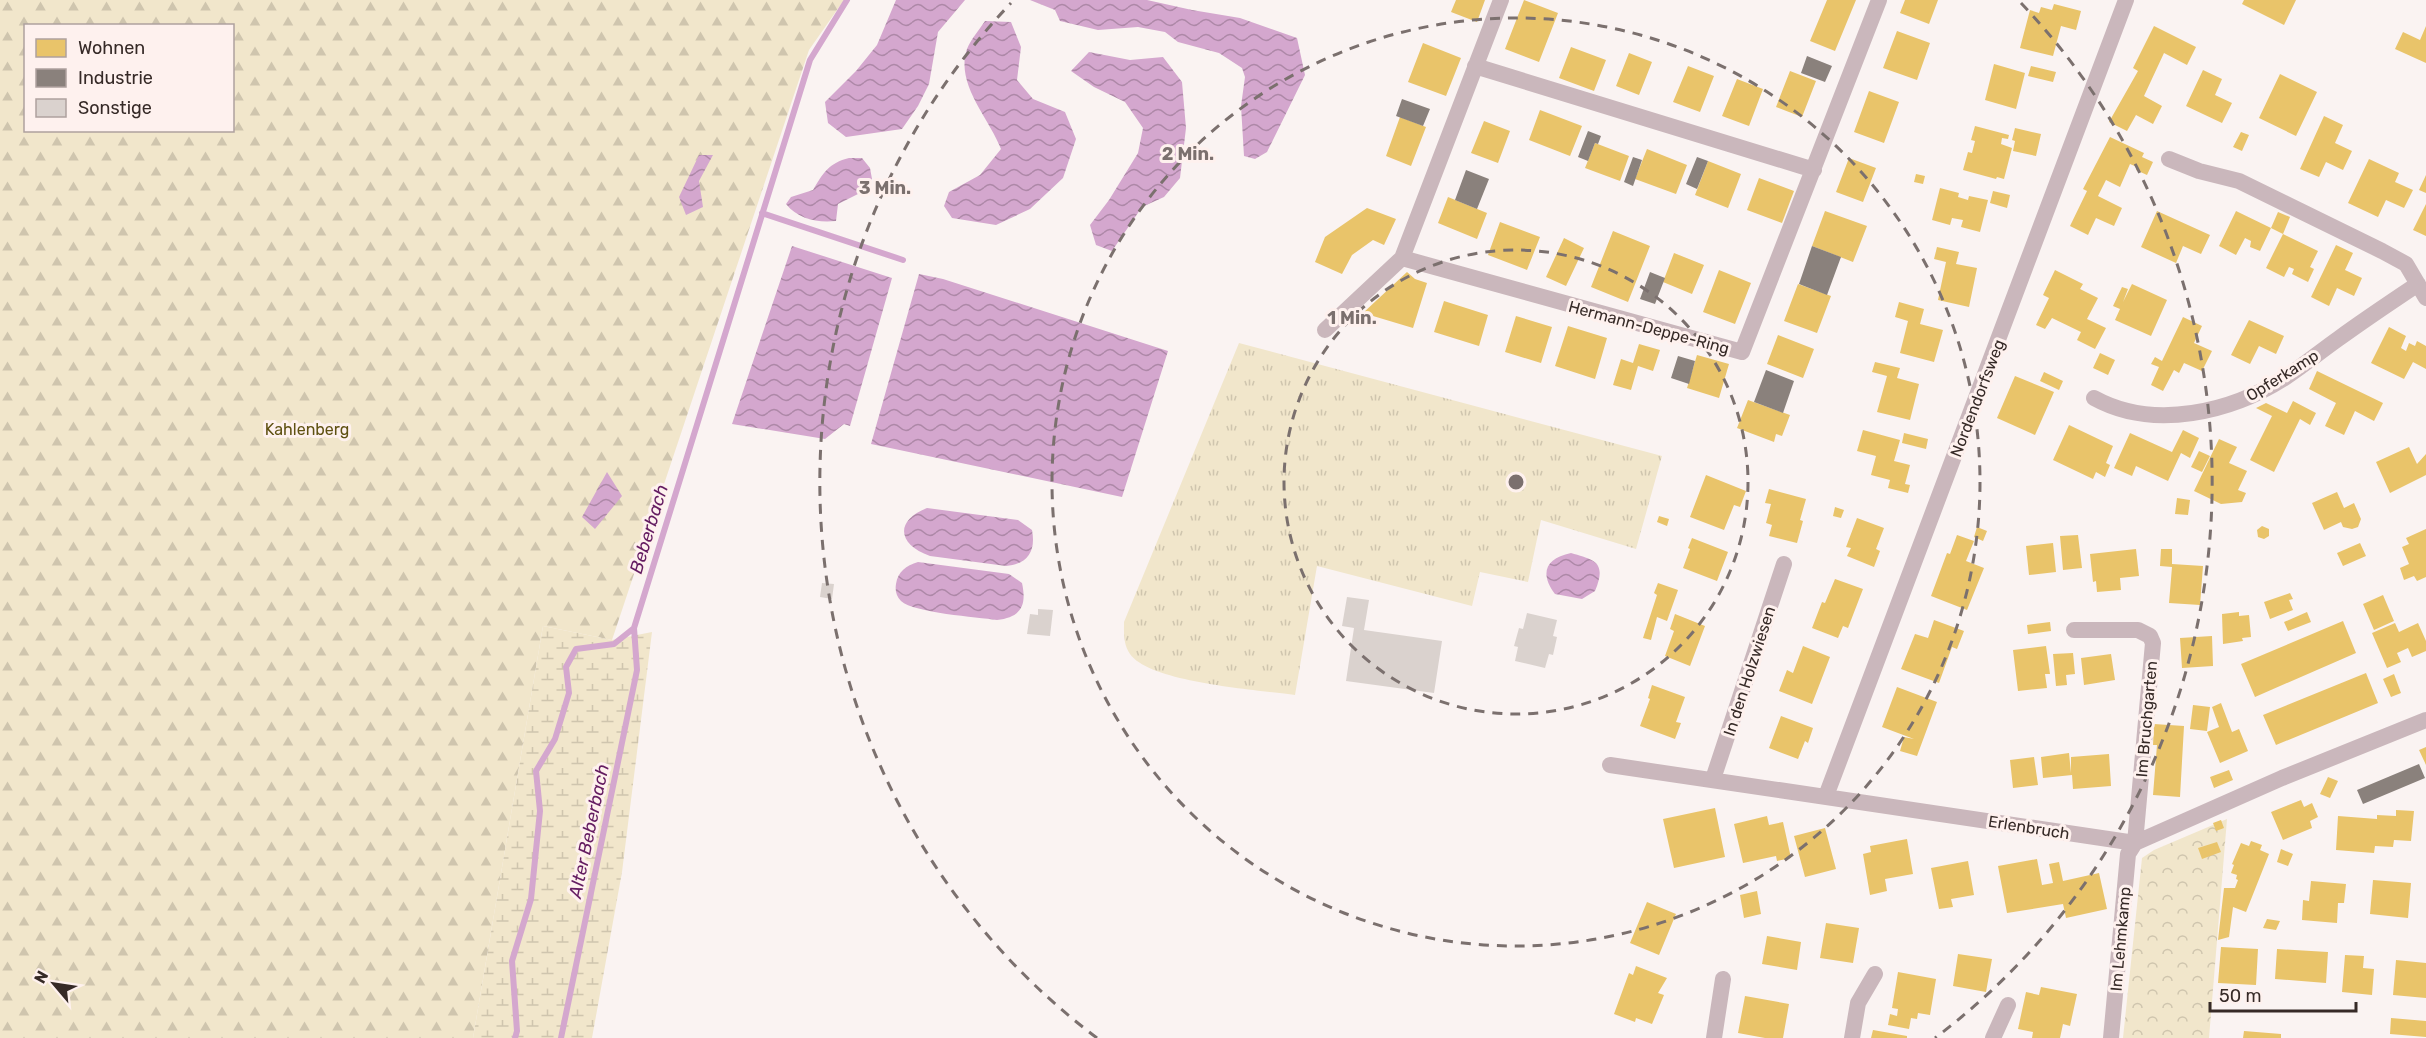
<svg xmlns="http://www.w3.org/2000/svg" width="2426" height="1038" font-family="Rubik,sans-serif">
	<defs>
		<pattern id="grass-tufts" width="24" height="20" patternUnits="userSpaceOnUse" patternTransform="scale(1.5)"><rect width="24" height="20" fill="#f1e6cb"/><path d="M3 7l-1-3M5 7V3M7 7l1-3M15 17l-1-3M17 17v-4M19 17l1-3" fill="none" stroke="#cfc5ae"/></pattern>
		<pattern id="forest-firs" width="22" height="20" patternUnits="userSpaceOnUse" patternTransform="scale(1.5)"><rect width="22" height="20" fill="#f1e6cb"/><path d="M5 1l3.5 6h-7zM16 11l3.5 6h-7z" fill="#cfc5ae"/></pattern>
		<pattern id="wetland-marsh" width="20" height="14" patternUnits="userSpaceOnUse" patternTransform="scale(1.5)"><rect width="20" height="14" fill="#f1e6cb"/><path d="M1 5h8M5 5V1M11 12h8M15 12V8" fill="none" stroke="#cfc5ae"/></pattern>
		<pattern id="park-crowns" width="20" height="18" patternUnits="userSpaceOnUse" patternTransform="scale(1.5)"><rect width="20" height="18" fill="#f1e6cb"/><path d="M2 6a3 3 0 1 1 6 0M12 15a3 3 0 1 1 6 0" fill="none" stroke="#cfc5ae"/></pattern>
		<pattern id="water-waves" width="16" height="10" patternUnits="userSpaceOnUse" patternTransform="scale(1.5)"><rect width="16" height="10" fill="#d4a7ce"/><path d="M0 5q4-4 8 0t8 0" fill="none" stroke="#ad88a7"/></pattern>
	</defs>
	<rect width="100%" height="100%" fill="#faf3f2"/>
	<path fill="url(#grass-tufts)" d="M1239 343 1662 456 1636 549 1541 520 1528 582 1480 572 1472 606 1317 566 1295 695C1260 690 1150 683 1130 654 1123 644 1124 633 1124 622Z"/>
	<path fill="url(#forest-firs)" fill-rule="evenodd" d="M0 0H844L809 50 612 640 543 626 473 1038H0ZM26 26H232V130H26Z"/>
	<path fill="url(#wetland-marsh)" d="M543 626 612 640 652 632 622 872 592 1038H473Z"/>
	<path fill="url(#park-crowns)" d="M2227 819 2209 1038H2123L2142 858 2154 850Z"/>
	<path fill="url(#water-waves)" d="M896 0H965L938 32 929 84 918 106 902 129 846 137 828 123 825 102 856 71 877 45Z
		M1030 0H1147L1192 10 1240 18 1297 38 1305 75 1267 152 1255 159 1244 156 1241 106 1245 77 1242 68 1219 53 1178 42 1165 32 1138 27 1098 30 1060 21 1055 10Z
		M985 21 1011 22 1021 47 1017 80 1033 99 1065 112 1076 139 1063 178 1030 209 996 225 952 218 944 206 949 192 980 175 1001 149C989 118 955 84 967 49 971 39 980 29 985 21Z
		M1089 52 1130 60 1163 57 1182 82 1186 128 1180 178 1164 197 1142 207 1112 251 1096 245 1090 225 1109 200 1138 153 1143 128 1125 102 1094 87 1071 71Z
		M699 155H713L699 181 703 207 686 215 679 197Z
		M849 158H862L870 168 872 179 858 194 838 204 836 221C817 223 798 219 786 204L791 197 813 190C823 173 829 163 849 158Z
		M792 246 892 278 850 426 844 424 825 439 732 424Z
		M919 274 943 279 1168 351 1122 497 871 444Z
		M607 472 622 496 595 529 582 517Z
		M927 508 1018 520 1032 530C1036 551 1028 564 1006 566L930 556C898 545 894 521 927 508Z
		M1571 553C1595 560 1607 562 1595 591L1582 599 1555 594C1539 573 1546 558 1571 553Z
		M918 562 1009 574 1022 583C1027 606 1021 617 997 620 977 617 914 613 901 601 896 596 895 590 896 584 898 571 906 566 918 562Z"/>
	<path fill="#e9c46a" d="M1456 0H1485L1477 22 1451 12Z
		M1524 0 1558 13 1539 62 1505 49Z
		M1827 0H1856L1835 51 1810 41Z
		M1905 0H1938L1929 24 1900 13Z
		M2244 0H2296L2284 25 2242 4Z
		M2054 4 2081 11 2076 30 2061 26 2053 56 2020 48 2030 10 2039 13 2041 7 2052 10Z
		M2154 26 2196 47 2187 65 2164 53 2144 96 2162 106 2153 124 2136 115 2127 131 2109 122 2138 71 2133 68Z
		M2426 26V63L2395 49 2403 32 2420 40Z
		M1897 31 1930 43 1917 80 1883 68Z
		M1423 43 1461 58 1446 96 1408 82Z
		M1571 47 1606 60 1594 91 1559 78Z
		M1629 53 1652 62 1639 95 1616 86Z
		M1994 64 2025 73 2016 109 1985 100Z
		M1688 66 1714 76 1700 112 1673 102Z
		M2031 66 2056 72 2053 82 2028 76Z
		M2203 70 2222 79 2215 95 2232 103 2222 123 2186 106Z
		M1790 71 1816 81 1802 117 1776 107Z
		M2280 74 2317 92 2296 136 2259 118Z
		M1737 79 1763 89 1749 126 1722 116Z
		M1869 91 1899 102 1884 143 1854 132Z
		M1540 110 1582 126 1570 156 1529 140Z
		M2324 116 2343 125 2335 143 2352 151 2343 170 2326 162 2319 177 2300 169Z
		M1400 117 1426 127 1411 166 1386 156Z
		M1484 121 1510 131 1498 163 1471 153Z
		M1975 126 2009 135 2008 139 2002 138 2001 144 2012 148 2004 179 1997 177 1996 179 1963 170 1968 152 1972 153 1975 141 1971 140Z
		M2015 128 2041 134 2036 156 2013 151 2015 141 2012 140Z
		M2241 132 2249 135 2242 151 2233 147Z
		M2110 137 2144 153 2142 157 2153 162 2147 175 2136 170 2137 167 2130 164 2120 187 2106 180 2098 196 2122 208 2114 226 2096 218 2088 235 2070 226 2087 191 2083 189Z
		M1595 143 1629 156 1620 181 1585 168Z
		M1647 149 1687 165 1676 194 1635 179Z
		M1849 158 1876 168 1863 202 1836 192Z
		M2369 159 2399 173 2395 182 2413 190 2404 208 2386 200 2378 217 2348 203Z
		M1708 161 1741 174 1728 208 1695 195Z
		M1916 174 1925 176 1923 184 1914 182Z
		M2426 175V193L2419 190Z
		M1759 178 1794 191 1782 223 1747 210Z
		M1940 188 1959 193 1958 197 1968 200 1969 196 1988 200 1980 232 1961 227 1963 220 1952 218 1950 225 1932 220Z
		M1993 191 2010 195 2007 208 1990 203Z
		M1448 197 1487 213 1477 239 1438 223Z
		M2426 204V236L2413 230Z
		M1367 208 1396 219 1384 245 1373 240 1352 255 1342 274 1315 262 1325 237Z
		M1825 211 1867 226 1853 262 1812 246Z
		M2157 211 2210 235 2201 254 2183 246 2176 263 2141 247Z
		M2236 211 2271 228 2260 251 2250 247 2251 241 2245 238 2236 255 2219 246Z
		M2278 212 2290 217 2283 234 2318 251 2310 267 2314 269 2308 282 2292 274 2294 269 2289 267 2284 277 2266 268 2283 234 2271 228Z
		M1500 222 1540 237 1527 270 1488 255Z
		M1613 231 1650 246 1628 302 1591 287Z
		M1564 238 1584 248 1566 286 1546 277Z
		M2336 245 2353 253 2345 270 2362 278 2354 296 2337 288 2329 306 2311 297Z
		M1937 247 1959 252 1956 264 1977 268 1969 307 1938 300 1946 262 1934 259Z
		M1674 253 1704 265 1692 294 1663 282Z
		M1719 270 1751 283 1735 324 1703 312Z
		M2055 270 2083 284 2080 289 2098 298 2087 319 2106 328 2095 349 2077 340 2081 332 2052 318 2045 329 2036 325 2049 298 2043 295Z
		M1407 272 1415 279 1427 283 1413 328 1363 313Z
		M1798 284 1831 296 1817 333 1784 321Z
		M2132 284 2167 300 2151 336 2115 320 2120 309 2113 306 2122 287 2128 289 2123 302Z
		M1444 301 1488 315 1479 346 1434 332Z
		M1899 302 1924 309 1920 324 1943 330 1934 362 1900 353 1908 321 1895 317Z
		M1516 316 1552 327 1541 363 1505 352Z
		M2183 317 2202 326 2194 343 2212 351 2202 371 2184 363 2179 373 2174 370 2163 391 2151 385 2159 367 2151 364 2155 357 2162 361Z
		M2249 320 2284 336 2276 354 2259 346 2250 364 2231 355Z
		M1568 326 1607 338 1595 379 1555 366Z
		M2389 327 2406 336 2401 348 2406 351 2409 343 2415 346 2417 341 2426 346V369L2413 362 2404 379 2371 363Z
		M1778 335 1814 349 1803 378 1767 364Z
		M1639 344 1660 350 1653 371 1638 366 1631 390 1613 385 1621 359 1633 363Z
		M2100 353 2115 360 2108 375 2093 368Z
		M1697 355 1729 364 1719 398 1687 388Z
		M1875 362 1900 368 1897 378 1919 384 1910 420 1877 412 1887 376 1872 372Z
		M2317 371 2383 403 2374 421 2355 411 2344 435 2325 426 2336 403 2309 389Z
		M2044 372 2063 381 2059 390 2040 381Z
		M2015 376 2054 392 2035 435 1997 418Z
		M1748 400 1790 415 1782 436 1776 434 1774 442 1737 428Z
		M2293 401 2316 413 2310 425 2300 419 2274 472 2250 460 2272 416 2256 408 2266 403 2287 413Z
		M2069 425 2113 446 2106 463 2110 465 2105 477 2096 472 2093 479 2053 460Z
		M1863 430 1900 440 1894 461 1910 465 1905 484 1910 485 1908 493 1888 488 1890 480 1871 475 1876 456 1857 451Z
		M2183 430 2199 438 2190 458 2181 453 2168 481 2136 466 2132 476 2114 468 2130 433 2172 452Z
		M1904 433 1928 439 1926 449 1902 443Z
		M2219 439 2237 447 2229 463 2247 471 2238 490 2246 493 2242 502 2221 504 2194 491Z
		M2409 447 2417 464 2426 454V475L2390 493 2376 462Z
		M2199 451 2210 456 2202 472 2191 467Z
		M1706 475 1746 491 1740 507 1734 505 1724 530 1690 517Z
		M1769 489 1806 499 1800 520 1803 521 1797 543 1769 536 1772 525 1766 523 1771 504 1765 503Z
		M2337 492 2344 508 2354 503 2361 519 2358 527 2352 529 2343 527 2341 522 2324 530 2312 503Z
		M2177 498 2190 500 2188 515 2175 514Z
		M1835 507 1844 510 1841 518 1833 516Z
		M1659 516 1669 519 1667 526 1657 522Z
		M1857 518 1884 528 1876 549 1880 551 1874 567 1847 556 1851 548 1846 547Z
		M2262 526 2269 529V536L2264 539 2258 537 2257 530Z
		M1977 527 1987 531 1983 541 1974 537Z
		M2426 529V577L2417 581 2414 576 2404 580 2400 568 2409 564 2402 547 2409 544 2406 538Z
		M1957 535 1974 541 1966 561 1984 568 1967 610 1931 596 1947 553 1950 554Z
		M2078 535 2082 568 2063 570 2060 536Z
		M1692 538 1728 552 1717 581 1683 568 1690 549 1688 548Z
		M2053 543 2056 572 2029 575 2026 546Z
		M2360 543 2366 556 2343 566 2337 553Z
		M2136 549 2139 576 2120 578 2121 590 2097 592 2096 581 2093 582 2090 554Z
		M2161 549H2172V564L2203 566 2200 605 2169 603 2172 567 2160 566Z
		M1835 579 1863 589 1848 628 1843 626 1838 638 1812 628 1822 602 1825 603Z
		M1658 583 1678 590 1667 621 1657 617 1651 640 1643 638 1657 595 1654 593Z
		M2290 593 2293 599 2289 600 2293 610 2270 619 2264 602Z
		M2383 595 2394 621 2374 630 2363 604Z
		M2239 612V616L2249 615 2251 637 2242 638 2243 641 2223 644 2222 614Z
		M2307 612 2311 622 2288 631 2284 622Z
		M1675 614 1705 626 1690 666 1665 656 1674 631 1670 629Z
		M1934 620 1964 631 1957 649 1952 647 1939 683 1901 669 1915 634 1928 638Z
		M2343 621 2356 653 2255 697 2241 664Z
		M2050 622 2051 631 2028 634 2027 625Z
		M2395 623 2399 632 2418 623 2426 641V651L2412 657 2408 648 2397 653 2401 662 2387 668 2372 633Z
		M2212 636 2213 666 2182 668 2180 638Z
		M1803 646 1830 657 1812 704 1779 691 1787 670 1793 673Z
		M2046 646 2050 674H2045L2047 688 2018 691 2013 650Z
		M2073 653 2075 674 2066 675 2067 685 2056 686 2053 654Z
		M2111 654 2115 680 2084 685 2081 658Z
		M2366 673 2378 703 2276 745 2263 715Z
		M2394 674 2401 693 2391 697 2383 679Z
		M1652 685 1685 697 1676 722 1681 723 1675 739 1640 726 1650 699 1648 698Z
		M1897 687 1937 702 1917 756 1900 751 1904 737 1914 739 1882 727Z
		M2221 703 2232 732 2239 729 2248 751 2220 763 2207 732 2219 727 2212 707Z
		M2193 705 2210 707 2207 731 2190 729Z
		M1781 716 1813 728 1808 743 1805 741 1798 759 1769 748Z
		M2154 724 2184 726 2180 797 2153 795 2157 745H2153Z
		M2426 747V765L2419 750Z
		M2069 753 2071 773V757L2109 754 2111 786 2073 789 2072 775 2043 778 2041 757Z
		M2034 757 2038 785 2013 788 2010 760Z
		M2229 770 2233 780 2214 788 2210 777Z
		M2328 777 2338 781 2330 798 2320 794Z
		M2301 800 2304 807 2312 803 2318 817 2310 821 2312 828 2283 840 2271 812Z
		M1715 808 1725 857 1674 868 1663 819Z
		M2396 810 2414 811 2411 841 2394 840 2393 847 2375 846 2374 853 2336 850 2338 816 2377 819V815L2396 816Z
		M1767 816 1769 825 1783 822 1791 858 1777 861 1776 856 1743 863 1734 824Z
		M2221 820 2224 828 2216 831 2213 823Z
		M1825 828 1836 869 1805 877 1794 836Z
		M1907 839 1913 874 1885 879 1887 891 1870 895 1863 854 1871 852 1870 846Z
		M2251 841 2262 845 2260 850 2269 854 2246 912 2233 907 2229 937 2218 940 2224 888H2235L2238 880 2236 879 2237 875 2231 873 2234 865 2232 864 2241 843 2249 846Z
		M2217 842 2221 852 2202 859 2198 848Z
		M2281 849 2293 854 2288 866 2277 862Z
		M2037 859 2042 885 2053 883 2049 864 2059 862 2063 881 2099 873 2107 909 2066 918 2063 904 2007 913 1998 866Z
		M1968 861 1974 895 1951 899 1953 907 1939 909 1931 868Z
		M2373 880 2411 883 2408 918 2370 914Z
		M2311 881 2346 884 2344 903H2338L2337 923 2302 920 2303 900 2309 901Z
		M1757 891 1761 914 1744 918 1740 895Z
		M1647 902 1676 914 1659 955 1630 943Z
		M2267 919 2280 921 2276 930 2263 928Z
		M1826 923 1859 928 1853 963 1820 958Z
		M1767 936 1801 942 1797 970 1762 964Z
		M2221 947 2258 949 2256 985 2218 983Z
		M2277 949 2328 952 2326 983 2275 979Z
		M1958 954 1992 959 1986 992 1953 986Z
		M2345 955 2364 956 2363 968 2374 969 2372 995 2342 992Z
		M2396 960 2426 963V998L2393 995Z
		M1636 966 1667 978 1658 993 1664 995 1652 1024 1636 1018 1635 1022 1614 1014 1629 973 1633 975Z
		M1898 972 1936 979 1930 1015 1918 1013 1917 1019 1911 1018 1909 1029 1888 1025 1890 1014 1897 1016 1898 1009 1892 1008Z
		M2041 987 2077 994 2070 1026 2063 1024 2060 1038H2032L2033 1032 2018 1029 2026 992 2039 995Z
		M1745 996 1789 1004 1783 1038H1765L1738 1033Z
		M2391 1018 2426 1021V1037L2390 1034Z
		M1873 1030 1907 1036V1038H1871Z
		M2244 1031 2281 1034V1038H2243Z"/>
	<path fill="#8a817c" d="M1807 56 1832 66 1825 82 1801 73Z
		M1402 99 1430 109 1423 126 1396 116Z
		M1588 131 1601 136 1598 144 1595 143 1588 161 1578 157Z
		M1633 157 1642 160 1633 186 1624 182Z
		M1697 157 1708 161 1697 189 1686 184Z
		M1466 170 1489 179 1477 209 1455 200Z
		M1812 246 1841 257 1827 295 1799 284Z
		M1650 272 1665 278 1655 304 1640 299Z
		M1678 356 1695 361 1689 384 1671 378Z
		M1766 370 1794 381 1783 413 1754 402Z
		M2419 764 2425 778 2363 804 2357 790Z"/>
	<g fill="none" stroke-linecap="round" stroke-linejoin="round">
		<path stroke="#d4a7ce" stroke-width="6" d="M762 213 903 260
			M515 1038 517 1031 512 961 531 899 540 811 536 771 555 739 569 693 566 667 576 649 614 644 634 628 810 60 847 0
			M561 1038 637 670 634 628"/>
	</g>
	<path fill="#dad2ce" d="M822 583 834 584 832 599 820 597Z
		M1347 597 1369 600 1364 630 1442 641 1434 693 1346 681 1354 628 1342 626Z
		M1038 609 1053 610 1050 636 1027 634 1030 614 1038 615Z
		M1527 613 1557 620 1553 636 1557 637 1553 655 1549 654 1545 668 1515 661 1518 647 1514 646 1519 628 1523 629Z"/>
	<g fill="none" stroke-linecap="round" stroke-linejoin="round">
		<path stroke="#cab7bc" stroke-width="16" d="M1501 0 1402 258 1742 352 1879 0
			M1475 66 1814 170
			M2169 159 2199 171 2239 181 2382 251 2406 264 2426 298
			M1325 330 1402 258
			M2094 398C2154 431 2232 412 2286 377 2304 365 2321 351 2338 339 2364 320 2391 302 2418 284
			M2074 630H2138L2150 636 2153 643 2135 843 2128 854 2111 1038
			M1610 765 2135 843 2282 778 2426 720
			M1713 779 1784 564
			M1826 796 2126 0
			M1714 1038 1723 979
			M1852 1038 1858 1003 1875 974
			M1993 1038 2008 1005"/>
	</g>
	<g fill="none" stroke="#7b706e" stroke-width="3" stroke-dasharray="10 8">
		<circle cx="1516" cy="482" r="232"/>
		<circle cx="1516" cy="482" r="464"/>
		<path d="M1097 1038A696 696 0 0 1 1011 3M2021 3A696 696 0 0 1 1935 1038"/>
	</g>
	<g text-anchor="middle" stroke-width="6" stroke-linejoin="round" paint-order="stroke">
		<g font-size="16" fill="#362a27" stroke="#fef1ee">
			<text transform="translate(1649 327) rotate(15)" y="6">Hermann-Deppe-Ring</text>
			<text transform="translate(2282 375) rotate(-32)" y="6">Opferkamp</text>
			<text transform="translate(1977 398) rotate(-69)" y="6">Nordendorfsweg</text>
			<text transform="translate(1749 671) rotate(-72)" y="6">In den Holzwiesen</text>
			<text transform="translate(2146 719) rotate(-85)" y="6">Im Bruchgarten</text>
			<text transform="translate(2029 827) rotate(9)" y="6">Erlenbruch</text>
			<text transform="translate(2120 939) rotate(-85)" y="6">Im Lehmkamp</text>
		</g>
		<g font-size="16" fill="#5f5112" stroke="#fef1ee">
			<text x="307" y="435">Kahlenberg</text>
		</g>
		<g font-size="18" font-style="italic" fill="#641c61" stroke="#fef1ee">
			<text transform="translate(649 529) rotate(-73)" y="6">Beberbach</text>
			<text transform="translate(589 831) rotate(-78)" y="6">Alter Beberbach</text>
		</g>
	</g>
	<circle cx="1516" cy="482" r="9" fill="#7b706e" stroke="#fef1ee" stroke-width="3"/>
	<g font-size="18" text-anchor="middle" font-weight="bold" fill="#7b706e" stroke="#fef1ee" stroke-width="6" stroke-linejoin="round" paint-order="stroke">
		<text x="1188" y="160">2 Min.</text>
		<text x="885" y="194">3 Min.</text>
		<text x="1352" y="324">1 Min.</text>
	</g>
	<rect x="24" y="24" width="210" height="108" fill="#fef1ee" stroke="#aea19e" stroke-width="1.5"/>
	<rect x="36" y="39" width="30" height="18" fill="#e9c46a" stroke="#aea19e" stroke-width="1.5"/>
	<text x="78" y="54" font-size="18" fill="#362a27">Wohnen</text>
	<rect x="36" y="69" width="30" height="18" fill="#8a817c" stroke="#aea19e" stroke-width="1.5"/>
	<text x="78" y="84" font-size="18" fill="#362a27">Industrie</text>
	<rect x="36" y="99" width="30" height="18" fill="#dad2ce" stroke="#aea19e" stroke-width="1.5"/>
	<text x="78" y="114" font-size="18" fill="#362a27">Sonstige</text>
	<g transform="translate(54 984) rotate(299)" stroke="#fef1ee" stroke-width="4.5" paint-order="stroke">
	<path d="M0-4.5L10 22L0 15L-10 22Z" fill="#362a27"/>
	<text y="-9" font-size="16" font-weight="bold" text-anchor="middle" fill="#362a27">N</text>
	</g>
	<path d="M2210 1002v9h146v-9" fill="none" stroke="#362a27" stroke-width="3"/>
	<text x="2219" y="1002" font-size="18" fill="#362a27" stroke="#fef1ee" stroke-width="4.5" paint-order="stroke">50 m</text>
</svg>
